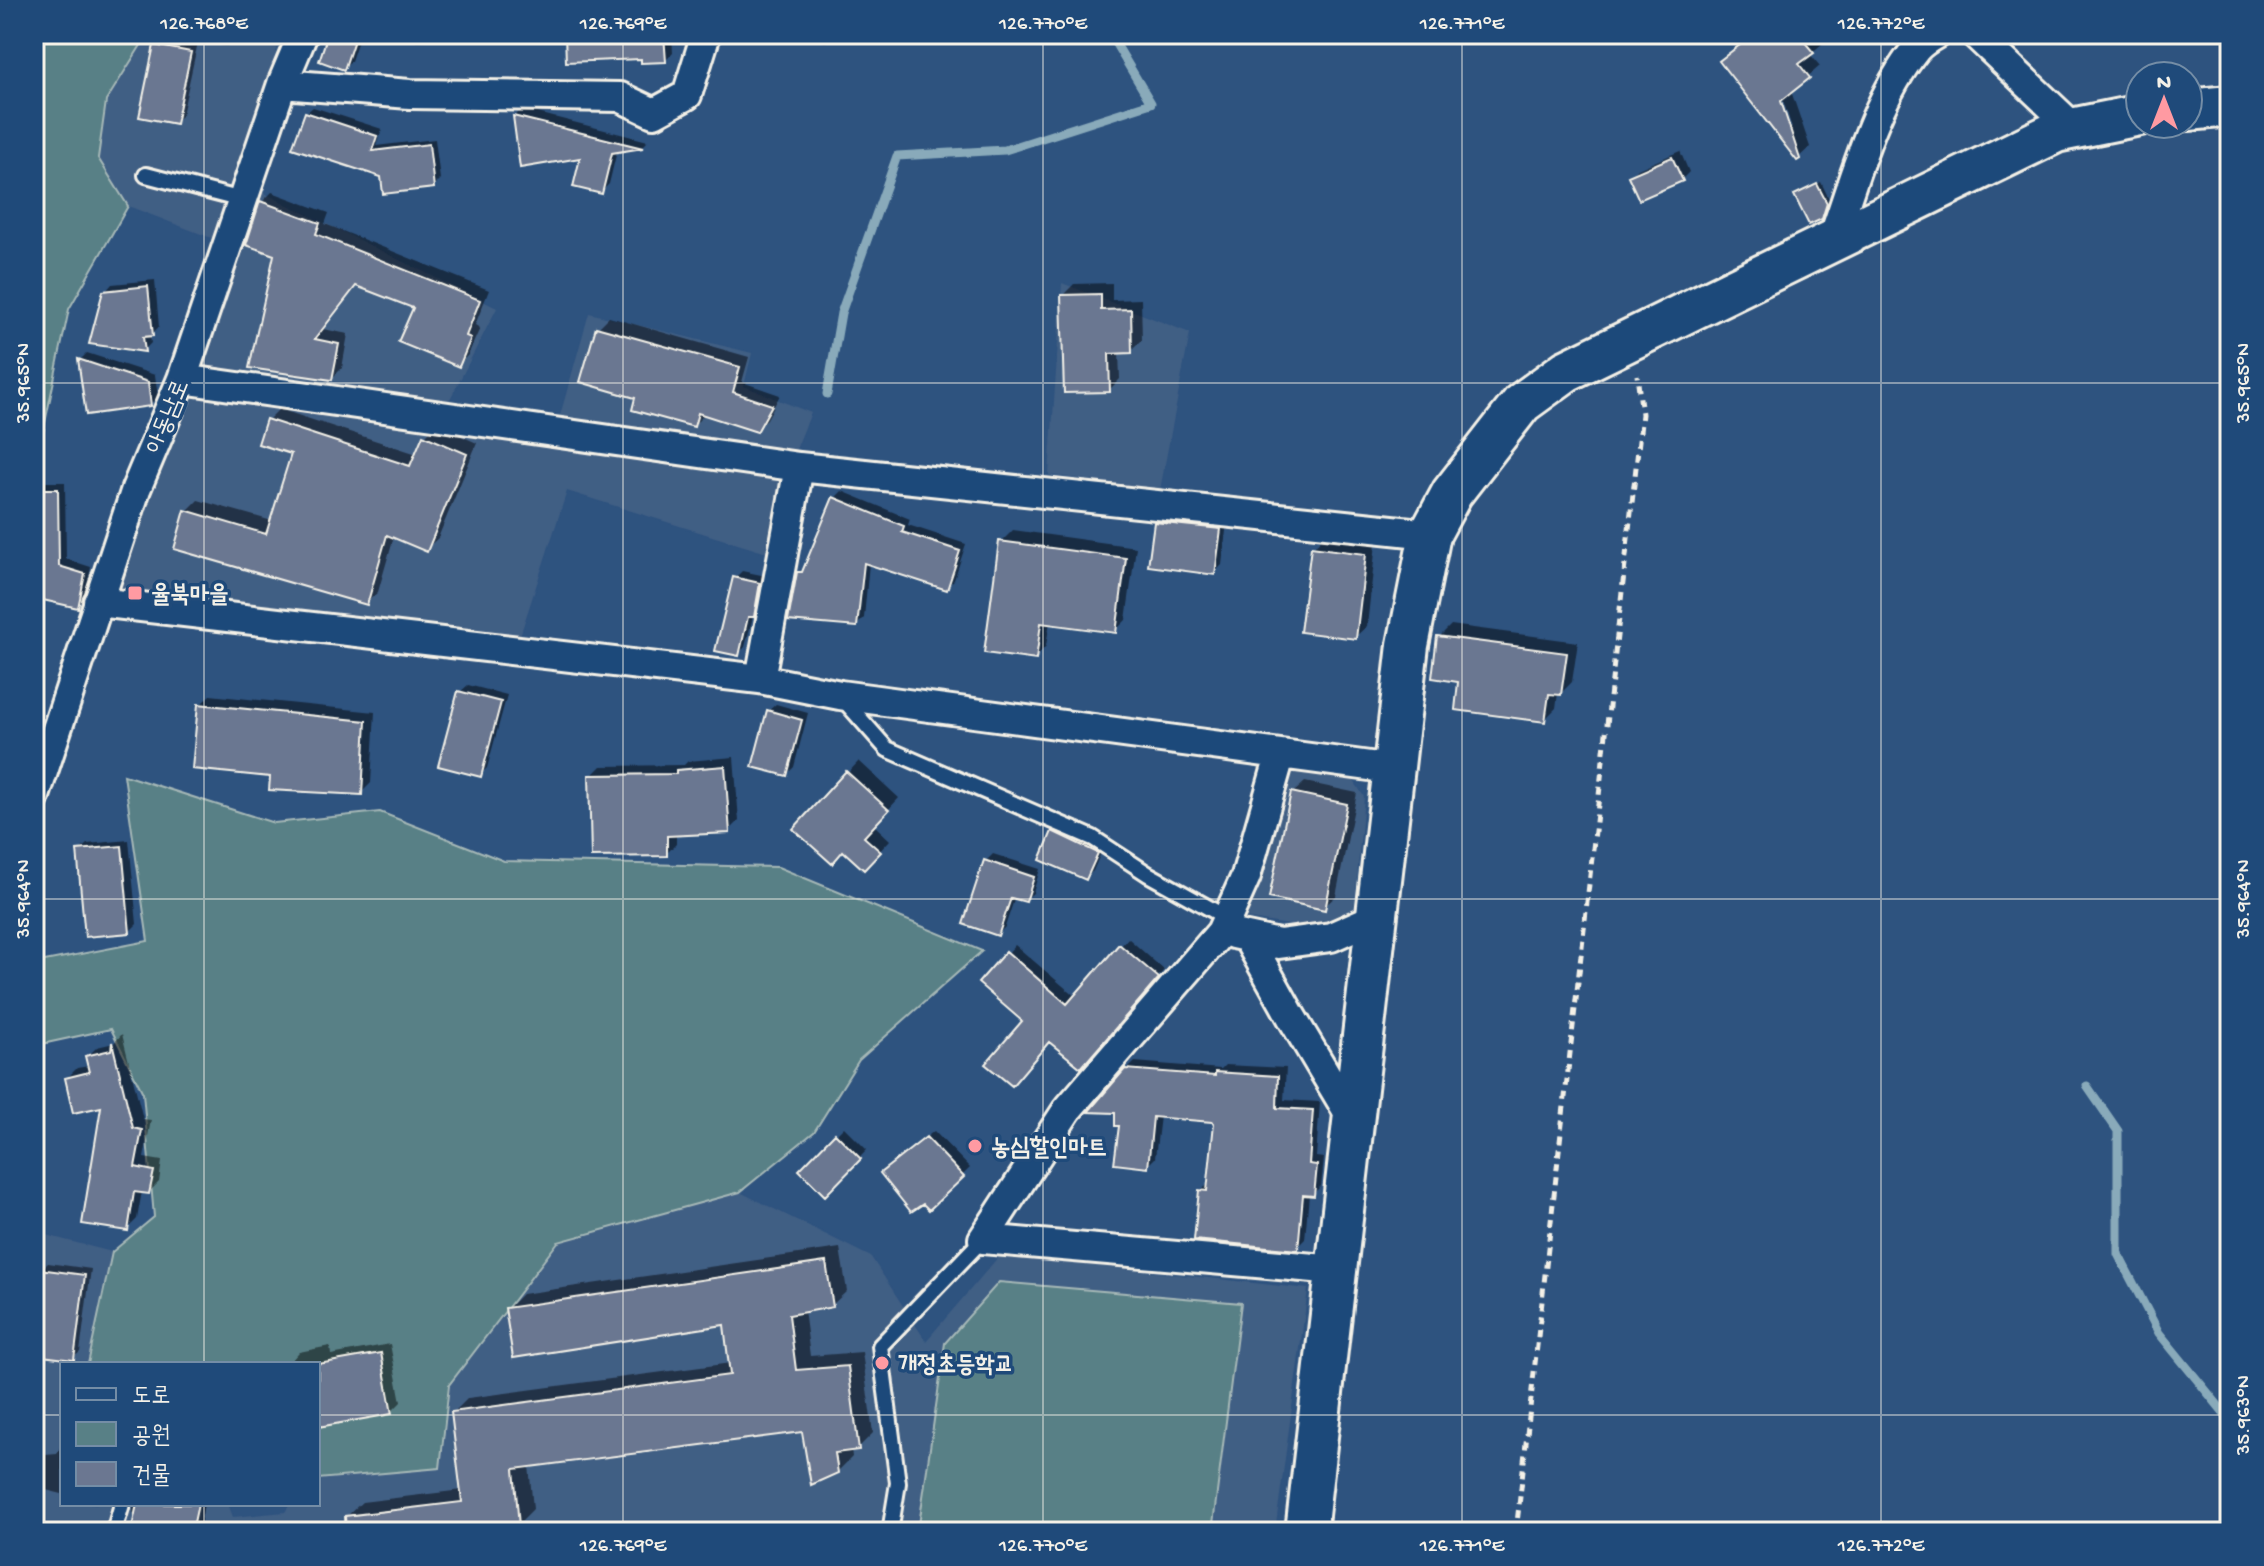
<svg xmlns="http://www.w3.org/2000/svg" width="2264" height="1566" font-family="'Gochi Hand','Poor Story',sans-serif">
	<rect width="100%" height="100%" fill="#2e537f"/>
	<filter id="ink" filterUnits="userSpaceOnUse"><feTurbulence type="fractalNoise" baseFrequency=".0125" numOctaves="2"/><feDisplacementMap in="SourceGraphic" scale="16" xChannelSelector="R" yChannelSelector="G"/><feConvolveMatrix kernelMatrix="1 2 1 2 8 2 1 2 1" color-interpolation-filters="sRGB"/></filter>
	<g filter="url(#ink)">
		<path fill="#405e84" d="M148 34H282L214 239 128 206 98 158 106 101Z
			M258 190 497 308 447 405 559 419 589 313 752 353 744 386 811 413 794 454 770 554 567 491 518 642 112 604Z
			M1062 283 1190 333 1160 490 1049 475Z
			M1287 770 1351 776 1364 797 1354 914 1317 929 1242 918Z
			M740 1192 871 1257 926 1341 1000 1255 1308 1289 1275 1532H34V1232L112 1252 88 1364H62V1504H228L233 1517 285 1512 290 1504H318V1479L440 1468 449 1385 558 1242Z"/>
		<path fill="#588086" stroke="#a6b8b7" stroke-width="2" d="M34 34H148L106 101 98 158 128 206 69 309 37 461 34 462Z
			M124 775 274 823 380 812 504 861 778 867 982 951 859 1060 814 1132 740 1192 558 1242 449 1385 440 1468 318 1479V1364H88L112 1252 154 1217 143 1093 111 1029 42 1044 34 1001V963L148 941Z
			M999 1282 1241 1303 1212 1532H918L945 1343Z"/>
		<path fill="#0007" fill-rule="evenodd" d="M164 34H234V39L227 46 198 42 182 115 175 122 156 46 164 38H160Z
			M330 34H360L351 61 343 68Z
			M415 34H447L439 39 415 41Z
			M567 34H672L673 53 666 60 642 57Z
			M791 34H833L826 42Z
			M1754 34H1834L1810 54 1820 66 1791 91 1810 147 1798 158 1722 62ZM1780 91 1792 128 1786 122 1776 93Z
			M313 107 382 129 376 146 435 139 440 179 433 186 382 175 306 113Z
			M522 109 648 141 642 147 617 151 609 184 601 192 583 156 522 165 515 116Z
			M1680 151 1689 172 1682 179 1631 176 1638 169Z
			M1821 182 1829 199 1820 218 1800 192Z
			M272 192 329 213 325 224 489 290 475 325 480 328 468 355 458 365 415 307 358 284 323 329 348 334 342 368 332 378 276 254 262 202Z
			M155 280 159 327 150 335 151 343 144 350 105 292 112 284Z
			M1112 283V300L1141 299 1142 340 1131 351 1119 352 1120 379 1109 390 1063 295 1074 284Z
			M609 317 749 357 742 382 780 395 767 419 756 430 704 415 694 425 638 396 583 381 598 328Z
			M87 353 155 375 158 397 150 404 80 360Z
			M279 409 417 454 424 437 436 425 477 443 438 538 426 549 394 536 378 592 366 603 187 511 198 500 272 521 294 453 268 420Z
			M34 482H65L66 559 91 567 85 598 77 606 34 596Z
			M842 491 910 519 908 525 966 544 954 580 946 587 869 563 864 618 857 625 799 573 806 566 835 498Z
			M1164 515 1227 522 1222 565 1214 573 1156 523Z
			M1013 530 1136 547 1126 620 1115 631 1050 622 1046 646 1035 658 1001 542Z
			M1324 536 1376 543 1367 626 1355 637 1313 548Z
			M742 571 766 576 761 608 753 616 745 647 738 654 735 578Z
			M1451 625 1578 642 1572 682 1561 693H1558L1556 708 1544 720 1461 680 1439 637Z
			M468 685 507 695 487 768 480 775 460 692Z
			M210 695 375 712 371 783 361 793 272 775 200 705Z
			M776 704 808 713 794 767 787 774 768 711Z
			M734 757 739 821 729 831 676 834V844L666 854 591 776 601 766 684 765 688 761Z
			M859 761 899 798 874 825 890 840 864 868 843 849 796 828Z
			M1305 782 1357 793 1336 896 1324 907 1293 793Z
			M1061 825 1104 846 1093 871 1085 878 1054 832Z
			M129 840 137 924 130 931 79 851 87 844Z
			M993 854 1040 869 1033 893 1025 900 1015 897 1005 927 998 934 986 861Z
			M1128 938 1164 970 1088 1058 981 983 1015 945 1076 997Z
			M122 1034 143 1119 151 1120 144 1158 162 1161 159 1182 149 1192 142 1191 137 1219 127 1229 104 1104 67 1078 77 1068 89 1066 87 1057 97 1047 114 1043Z
			M1135 1062 1221 1069 1225 1065 1286 1068 1284 1100 1320 1102 1316 1157 1324 1158 1321 1186 1313 1194H1309L1305 1239 1297 1247 1201 1191 1210 1182 1216 1121 1160 1116 1155 1158 1147 1166 1127 1070Z
			M844 1127 867 1150 825 1193 801 1170Z
			M934 1131 970 1168 929 1208 890 1166Z
			M840 1248 847 1291 832 1305 804 1310 810 1356 862 1352 873 1433 858 1448 851 1449 852 1457 837 1472 804 1429 529 1465 533 1509 518 1524 484 1529 485 1532H349L347 1516 362 1502 462 1490 453 1413 468 1398 731 1363 725 1323 507 1309 522 1294Z
			M48 1263 91 1269 80 1352 73 1358 34 1353V1266L44 1267Z
			M390 1344 401 1402 391 1412 318 1425V1364H290V1362L299 1352 330 1346 331 1355Z
			M62 1443V1494L34 1487V1456L57 1454Z
			M134 1504H204L199 1532H133L137 1514 132 1513Z"/>
		<g fill="none" stroke-linecap="round" stroke-linejoin="round">
			<path stroke="#89aaba" stroke-width="9" d="M827 394 841 313 897 156 1005 150 1151 103 1110 34
				M2087 1086 2118 1131V1254L2159 1333 2230 1420"/>
		</g>
		<path fill="#6b7791" stroke="#f4f1e8" stroke-width="2" d="M328 34H356L344 70 319 61Z
			M565 34H664L666 62 641 63V59L566 62Z
			M1754 34H1798L1814 53 1799 64 1810 78 1781 101 1800 159 1797 161 1719 61Z
			M154 45 191 52 176 124 139 117Z
			M305 112 377 136 372 151 429 144 434 188 383 194 381 177 292 148Z
			M513 116 643 148 612 153 602 194 573 187 580 158 520 168Z
			M1672 157 1683 181 1639 200 1628 176Z
			M1817 184 1827 203 1822 219 1809 225 1794 195Z
			M260 201 320 223 316 234 480 300 466 336 471 338 459 367 398 342 413 308 356 286 315 339 339 344 332 380 249 368 274 255 246 245Z
			M148 286 153 336 143 337 145 352 89 344 103 291Z
			M1101 294V310L1131 309 1132 353 1109 354 1110 392 1064 393 1061 295Z
			M596 327 740 367 733 392 772 405 757 432 698 413 694 427 632 410 635 398 580 382Z
			M78 359 148 382 151 406 86 415Z
			M266 419 410 466 423 435 467 454 427 552 387 535 367 605 174 549 185 510 266 534 291 454 258 444Z
			M34 489H58L59 566 85 574 78 608 34 598Z
			M833 497 904 526 902 532 960 551 947 590 864 563 857 627 788 621 797 572H802Z
			M1154 522 1221 529 1215 575 1148 566Z
			M999 541 1126 558 1116 633 1041 623 1036 660 984 653Z
			M1311 547 1366 554 1356 639 1300 632Z
			M733 577 760 583 754 617H748L739 656 715 651Z
			M1437 636 1567 653 1561 695 1549 694 1545 722 1455 710 1458 682 1432 678Z
			M458 691 501 702 481 777 438 766Z
			M198 704 366 721 362 795 269 790 270 777 192 769Z
			M767 710 802 720 787 776 752 767Z
			M725 766 730 833 667 836V856L591 857 589 775 676 774V770Z
			M846 771 889 810 864 837 881 852 864 870 843 851 832 864 793 829Z
			M1291 792 1347 804 1325 910 1269 898Z
			M1052 831 1098 853 1086 880 1040 860Z
			M122 846 130 933 85 937 77 850Z
			M984 860 1034 877 1026 902 1011 898 998 936 963 924Z
			M1119 944 1159 978 1081 1068 1049 1042 1012 1086 985 1064 1022 1021 978 983 1006 951 1067 1004Z
			M112 1042 133 1128 142 1130 135 1167 154 1171 149 1194 134 1192 128 1231 82 1224 101 1107 73 1113 65 1078 89 1072 85 1056 111 1050Z
			M1125 1069 1215 1076V1072L1278 1076 1277 1108 1313 1110 1309 1164 1317 1165 1314 1196 1303 1195 1298 1250 1194 1240 1199 1190 1207 1191 1214 1123 1212 1122 1153 1117 1148 1168 1114 1164 1119 1126H1115V1113L1088 1112Z
			M835 1133 861 1159 825 1196 799 1170Z
			M926 1137 964 1177 929 1210 923 1204 911 1212 880 1173Z
			M826 1262 833 1307 789 1315 796 1370 848 1366 859 1450 835 1453 838 1473 811 1485 802 1432 514 1469 519 1526 475 1532H346L345 1516 462 1502 451 1412 730 1375 724 1325 513 1358 505 1308Z
			M39 1269 85 1275 74 1360 34 1355V1308Z
			M381 1353 392 1414 318 1427V1364Z
			M137 1504H198L192 1532H131Z"/>
		<g fill="none" stroke-linecap="round" stroke-linejoin="round">
			<defs>
				<path id="lane" d="M146 175 242 200
					M843 699 887 749 1093 838 1148 874 1227 918
					M114 1532 122 1504
					M890 1532 898 1483 880 1346 983 1239"/>
				<path id="street" d="M1975 34 2074 128
					M282 84 410 94 620 97 654 113 687 95 706 34
					M1832 241C1855 178 1873 103 1916 49 1921 43 1929 38 1936 34
					M182 379 799 467 1430 534
					M98 602 760 679 840 695 1392 769
					M760 679 799 467
					M1280 756 1246 876 1221 932 1067 1110 983 1239 1337 1270
					M34 799 136 489 182 379 282 84 303 34
					M1233 934 1279 944 1331 937 1376 917
					M1247 937 1291 1016 1353 1120"/>
				<path id="secondary" d="M2188 110 2230 106
					M1306 1532 1408 645 1430 534 1452 493 1522 403 1566 371 2056 132 2140 115"/>
			</defs>
			<use href="#lane" stroke="#f4f1e8" stroke-width="20"/>
			<use href="#street" stroke="#f4f1e8" stroke-width="34"/>
			<use href="#secondary" stroke="#f4f1e8" stroke-width="46"/>
			<path stroke="#f4f1e8" stroke-width="5" stroke-dasharray="8 6" stroke-linecap="butt" d="M1516 1532 1642 414 1637 375"/>
			<use href="#lane" stroke="#1f4a7a" stroke-width="14"/>
			<use href="#street" stroke="#1f4a7a" stroke-width="28"/>
			<use href="#secondary" stroke="#1f4a7a" stroke-width="40"/>
		</g>
	</g>
	<path fill="none" stroke="#f4f1e8" stroke-width="2" stroke-opacity="0.45" d="M204 34V1364M623 34V1532M1043 34V1532M1462 34V1532M1881 34V1532M34 383H2230M34 899H2230M34 1415H62M318 1415H2230M204 1504V1532"/>
	<g fill="#ff9aa2" stroke="#1f4a7a" stroke-width="3">
		<rect x="127" y="585" width="16" height="16" rx="4"/>
		<circle cx="975" cy="1146" r="8"/>
		<circle cx="882" cy="1363" r="8"/>
	</g>
	<g text-anchor="middle" stroke-width="7" stroke-linejoin="round" paint-order="stroke">
		<g font-size="24" fill="#f4f1e8" stroke="#1f4a7a">
			<text transform="translate(166 416) rotate(-68)" y="8">아동남로</text>
		</g>
		<g font-size="24" font-weight="bold" fill="#f4f1e8" stroke="#1f4a7a" text-anchor="start">
			<text x="151" y="601">율북마을</text>
			<text x="991" y="1154">농심할인마트</text>
			<text x="898" y="1371">개정초등학교</text>
		</g>
	</g>
	<rect width="2264" height="1566" fill="none" stroke="#1f4a7a" stroke-width="88"/>
	<rect x="60" y="1362" width="260" height="144" fill="#1f4a7a" stroke="#748da6" stroke-width="2"/>
	<rect x="76" y="1388" width="40" height="12" fill="#1f4a7a" stroke="#748da6" stroke-width="2"/>
	<text x="132" y="1402" font-size="24" fill="#f4f1e8">도로</text>
	<rect x="76" y="1422" width="40" height="24" fill="#588086" stroke="#748da6" stroke-width="2"/>
	<text x="132" y="1442" font-size="24" fill="#f4f1e8">공원</text>
	<rect x="76" y="1462" width="40" height="24" fill="#6b7791" stroke="#748da6" stroke-width="2"/>
	<text x="132" y="1482" font-size="24" fill="#f4f1e8">건물</text>
	<g transform="translate(2164 100)"><circle r="38" fill="#1f4a7a" stroke="#748da6" stroke-width="2"/>
	<path d="M0-6L14 30L0 20L-14 30Z" fill="#ff9aa2"/>
	<text y="-12" font-size="22" font-weight="bold" text-anchor="middle" fill="#f4f1e8">N</text>
	</g>
	<rect x="44" y="44" width="2176" height="1478" fill="none" stroke="#f4f1e8" stroke-width="3"/>
	<g font-size="20" text-anchor="middle" fill="#f4f1e8">
		<text x="204" y="29">126.768°E</text>
		<text x="623" y="29">126.769°E</text>
		<text x="1043" y="29">126.770°E</text>
		<text x="1462" y="29">126.771°E</text>
		<text x="1881" y="29">126.772°E</text>
		<text transform="translate(22 383) rotate(-90)" y="7">35.965°N</text>
		<text transform="translate(2242 383) rotate(-90)" y="7">35.965°N</text>
		<text transform="translate(22 899) rotate(-90)" y="7">35.964°N</text>
		<text transform="translate(2242 899) rotate(-90)" y="7">35.964°N</text>
		<text transform="translate(2242 1415) rotate(-90)" y="7">35.963°N</text>
		<text x="623" y="1551">126.769°E</text>
		<text x="1043" y="1551">126.770°E</text>
		<text x="1462" y="1551">126.771°E</text>
		<text x="1881" y="1551">126.772°E</text>
	</g>
</svg>
